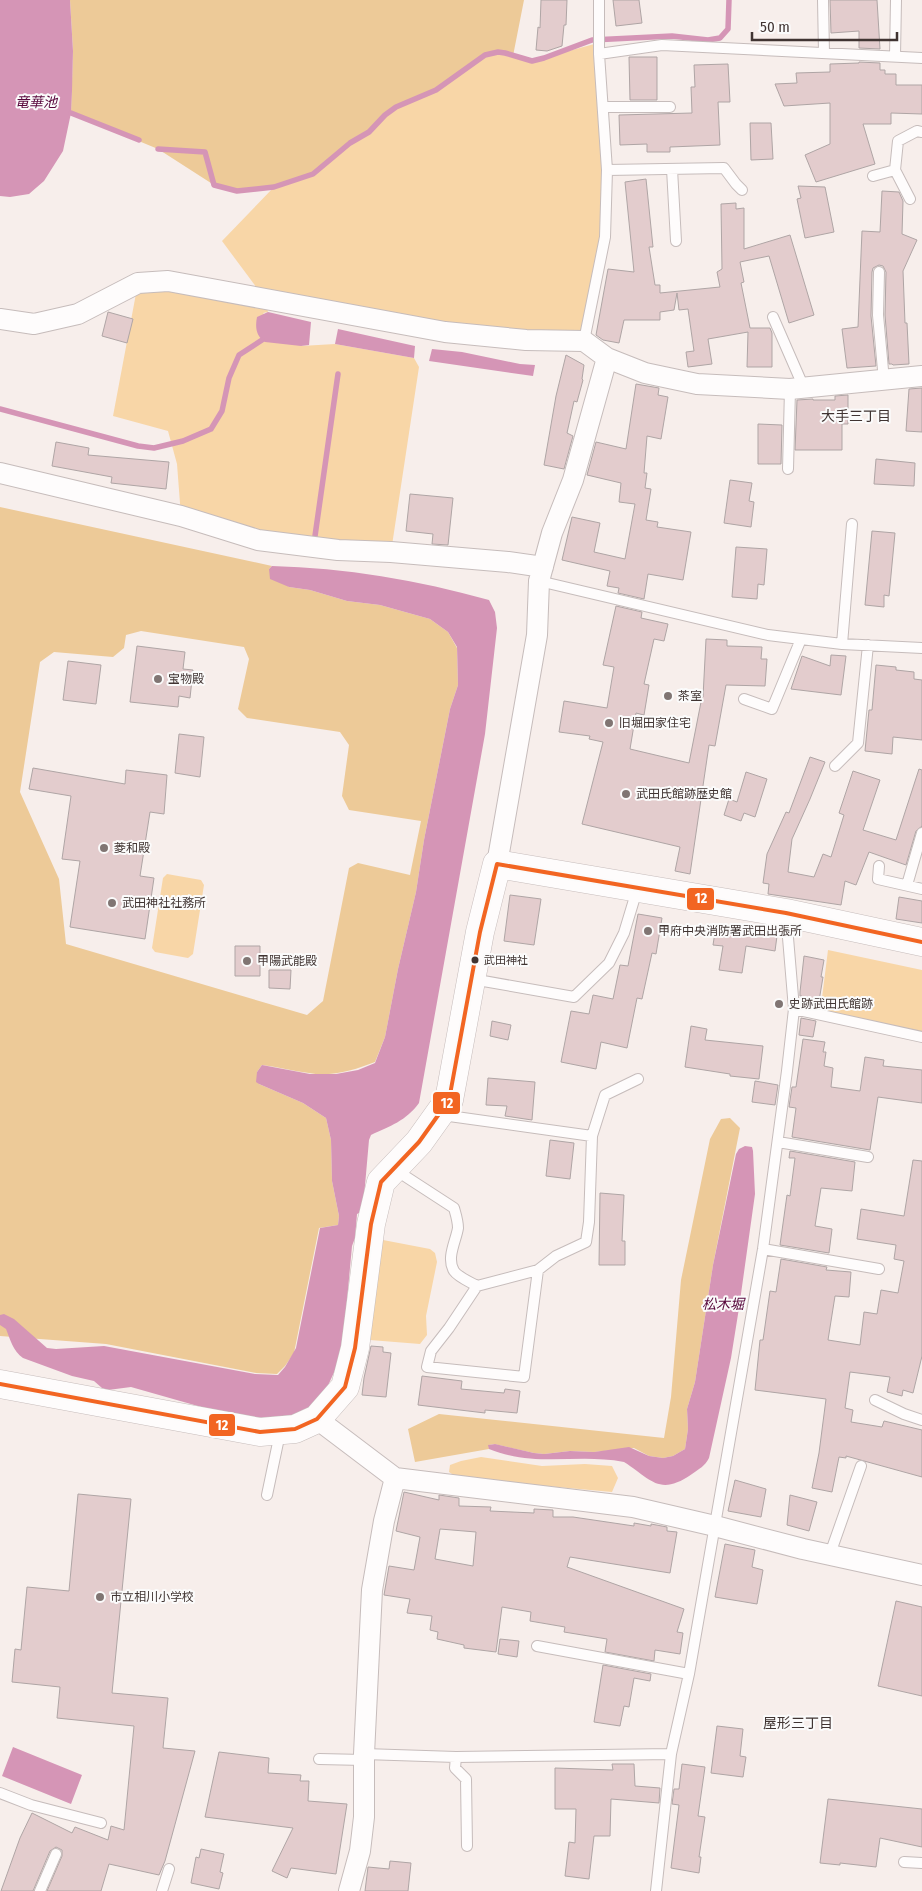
<svg xmlns="http://www.w3.org/2000/svg" width="922" height="1891" font-family="'Fira Sans Condensed','Noto Sans JP',sans-serif">
	<rect width="100%" height="100%" fill="#f7eeeb"/>
	<path fill="#f8d6a7" d="M598 43 605 237 584 341 265 300 268 312 263 313 301 346 335 344 414 358 419 367 391 552 338 550 181 516 177 464 168 431 113 416 138 283 265 299 222 241 274 187 313 174 350 143 369 132 385 115 396 107 436 90 485 55 498 52 505 53 532 61Z
		M167 874 201 880 204 885 193 954 188 958 155 952 152 948 163 878Z
		M828 950 922 970V1037L820 1014Z
		M383 1240 430 1249 435 1253 437 1262 426 1316 427 1335 420 1344 370 1340 366 1336Z
		M481 1457 542 1466 585 1464 612 1466 618 1478 612 1492 458 1478 449 1472 450 1465 461 1461Z"/>
	<path fill="#edca98" fill-rule="evenodd" d="M70 0H524L513 56 498 52 485 55 436 90 396 107 385 115 369 132 350 143 313 174 274 187 237 191 214 185 158 149 71 113 73 51Z
		M0 507 272 566 269 569 289 587 310 590 347 601 380 605 430 619 448 632 457 648 458 685 450 709 424 840 416 892 398 969 385 1037 375 1062C355 1070 331 1077 309 1073 293 1071 278 1067 262 1065L257 1072 259 1084 303 1103 326 1118 331 1140 332 1181 339 1216 338 1225 319 1228 294 1353 285 1366 277 1374 256 1373 106 1344 0 1336ZM141 631 244 647 249 659 238 709 247 718 340 732 349 745 342 796 349 810 421 821 410 875 358 863 349 868 323 1001 307 1015 66 944 59 879 20 792 40 662 54 652 113 657 124 648 126 635Z
		M730 1118 740 1128 713 1265 695 1382 687 1409 688 1429 685 1449 673 1456 663 1458 649 1456 634 1448 594 1452 570 1451 544 1454 534 1453 494 1444 489 1445V1449L415 1462 408 1429 439 1414 664 1438 671 1397 681 1280 710 1139 721 1119Z"/>
	<path fill="#d595b6" d="M0 0H70L73 51 72 91 71 113 63 151 44 181 29 194 10 197 0 196Z
		M268 312 311 322 309 345 301 346 265 342C256 336 255 327 257 317Z
		M338 329 415 346 414 358 335 344Z
		M432 349 462 352 520 364 535 365 533 376 429 361Z
		M272 566C345 568 418 580 489 600L495 612 497 628 485 734 419 1103C406 1121 390 1126 371 1135L369 1140 363 1208 361 1212 357 1214 355 1238 352 1246 342 1355 325 1392 304 1412 273 1420 240 1418 131 1387 108 1390 102 1388 94 1381 72 1376 23 1358C13 1351 10 1339 6 1329L0 1325V1315L4 1314 14 1319 47 1348 56 1349 104 1346 255 1374 278 1375 285 1367 296 1348 320 1228 338 1225 339 1216 332 1181 331 1140 326 1118 303 1103 259 1084 256 1082 257 1072 262 1065 310 1074H336L358 1070 375 1063 385 1037 398 969 416 892 424 840 450 709 458 685 457 647 448 632 430 619 380 605 347 601 310 590 289 587 270 579 269 569Z
		M745 1146 752 1147 753 1151 755 1194 739 1308 731 1358 709 1458C705 1466 699 1469 692 1474 659 1497 651 1479 624 1462 577 1453 537 1468 489 1449L488 1445 495 1444 534 1453 544 1454 570 1451 594 1452 629 1447 649 1456 663 1458 673 1456 685 1449 688 1429 687 1409 695 1382 713 1265 736 1154 739 1149Z
		M13 1747 82 1775 71 1804 2 1776Z"/>
	<g fill="none" stroke-linecap="round" stroke-linejoin="round">
		<path stroke="#d595b6" stroke-width="5.5" d="M71 113 139 140
			M158 149 205 152 214 185 237 191 274 187 313 174 350 143 369 132 385 115 396 107 436 90 485 55 498 52 505 53 532 61 544 58 592 40 672 36 708 40 720 38 728 29 729 0
			M0 409 138 446 154 448 183 441 211 429 222 411 229 378 239 355 262 340
			M315 536 338 374"/>
	</g>
	<path fill="#e3cccd" stroke="#afa5a5" fill-rule="evenodd" d="M541 0H567L566 25H564L562 46 547 51 536 50 538 27 540 28Z
		M613 0H639L642 23 616 26Z
		M830 0H877L880 49 859 48V31L831 33Z
		M629 57H657V100H630Z
		M859 62 880 63V70H885V74H896V85H922V114L891 113V124H863L875 164 816 182 805 155 830 144V103L784 106 775 84 797 83 796 73 830 72V64L859 63Z
		M728 64 730 102H718L720 145 670 147V152H647V144L620 145 619 115 692 113 691 87H695L694 65Z
		M750 123H771L773 159 751 160Z
		M646 179 653 247H649L655 285H660V293L720 287 717 272 722 269 721 204 736 203V209L744 208V249L790 235 814 315 789 323 769 256 740 262 744 282 741 283 750 328H770L772 333V367H747L748 332 708 339 712 364 688 367 686 352 694 351 688 309 679 310 677 293 674 310 660 312V320H624L619 343 603 340 596 335 608 269 634 272 625 182Z
		M798 186 825 187 834 232 805 238 797 199 801 198Z
		M882 191 899 192 903 201 902 234 917 240 903 271 905 323H907L909 364 893 365 892 364H889L885 315 886 272 883 266 879 265 873 268 872 272 871 316 876 366 847 368 842 329 858 327 862 231 880 232Z
		M108 312 133 319 127 343 102 336Z
		M566 355 584 365 582 379 583 380 577 402 574 401 567 433 573 436 564 469 544 465 556 396Z
		M636 384 659 388 658 395 668 397 661 439 647 436 644 473H647L645 488 651 489 646 520 658 522 657 527 691 532 683 580 648 574 644 599 618 593 619 588 607 586 610 571 562 560 572 517 600 523 594 552 625 559 635 504 619 502 621 483 587 475 596 442 626 449Z
		M922 388V432L906 431 909 389Z
		M848 395V424H842V450H795L797 400 813 399V400H835V396Z
		M758 424 782 425 781 464H758Z
		M56 442 89 448 88 455 169 462 166 489 111 483 112 477 52 466Z
		M876 459 915 463 914 486 874 484Z
		M730 480 752 483 749 501 754 502 751 527 724 523Z
		M410 494 453 498 448 545 432 544 433 534 406 531Z
		M872 531 895 533 889 596 884 595V607L865 605Z
		M736 547 767 549 764 585 758 584 757 599 732 597Z
		M616 606 642 612 641 618 668 624 664 641 654 639 644 684 649 685 644 715 636 713 630 749 689 763 702 697H703L706 639 727 640V646L762 647 761 659H767L765 686 726 685 715 746 709 745 690 874 675 871 680 847 582 824 603 742 589 739 590 736 559 732 564 701 607 708 614 667 603 665Z
		M137 646 185 652 183 669 193 670 190 698 179 696 178 707 130 702Z
		M831 655 846 656 841 695 791 689 802 656 830 666Z
		M68 661 101 665 96 704 63 700Z
		M876 665 896 667V670L914 672V679L922 680V740L893 737 892 754 865 751 869 710H872Z
		M179 734 204 737 200 777 175 773Z
		M810 757 825 762 810 799 792 839 788 872 814 877 823 854 831 857 844 815 839 813 853 771 880 780 863 830 896 840 919 769 922 770V826L916 831 906 865 869 852 856 885 845 881 841 905 768 894 769 884 763 883 767 854 786 812 789 813Z
		M33 768 125 784 126 770 167 775 164 814 150 812 140 876 154 878 145 939 70 927 80 861 62 859 71 796 29 789Z
		M746 772 767 779 755 817 744 813 741 821 724 815 729 799 737 802Z
		M510 895 541 899 534 945 504 941Z
		M899 897 922 901V923L896 919Z
		M638 914 662 918 656 954 652 953 642 999 637 998 627 1048 601 1042 596 1069 561 1062 571 1011 589 1014 593 995 613 999 620 965 628 966Z
		M716 926 777 936 775 951 746 946 742 973 719 970 723 946 713 945Z
		M235 946H260V976H235Z
		M804 956 824 960 821 977H823L818 1007 800 1003 802 996H800V992Z
		M269 970H291L290 989 269 988Z
		M801 1018 816 1021 813 1037 799 1035Z
		M492 1021 511 1025 508 1040 490 1036Z
		M691 1026 707 1029 705 1040 763 1046 759 1079 730 1076V1074L685 1067Z
		M803 1039 825 1042 823 1052H826L824 1066 833 1068 831 1087 860 1091 865 1057 884 1060 883 1066 922 1070V1103L878 1097 870 1150 792 1137 796 1108 789 1107 792 1087H796Z
		M488 1078 535 1082 532 1120 505 1116 507 1106 486 1105Z
		M755 1081 778 1085 775 1105 752 1102Z
		M550 1140 574 1143 570 1179 546 1176Z
		M790 1151 855 1162 852 1191 821 1188 815 1226 832 1229 829 1253 780 1245 787 1195 790 1196 795 1158H789Z
		M913 1160 922 1161V1356L913 1393 903 1390 902 1396 887 1392 890 1377 850 1372 845 1408 853 1410 851 1422 882 1427 884 1421 922 1430V1477L846 1456V1458L839 1457 832 1492 812 1488 819 1453 826 1399 755 1390 760 1340H763L770 1291 776 1292 781 1259 827 1267 826 1270 851 1272 849 1297 835 1296 828 1340 860 1345 864 1312 877 1314 881 1290 898 1293 904 1261 894 1259 896 1245 857 1239 861 1209 904 1216Z
		M600 1193 624 1195 622 1241H625V1265H599Z
		M371 1346 383 1347V1352L391 1353 386 1397 362 1395 364 1378Z
		M422 1376 462 1381 461 1389 504 1393 505 1389 520 1391 517 1413 485 1410V1413L418 1405Z
		M735 1480 766 1489 761 1517 728 1511Z
		M404 1492 439 1500V1495L459 1498V1506L491 1507 490 1511 534 1513V1509L553 1510V1517H573L634 1526V1523L651 1526V1524L667 1527V1531L677 1532 670 1573 570 1557 567 1567 684 1609 677 1632 683 1633 680 1654 655 1650 654 1661 605 1652 607 1639 564 1632 565 1627 530 1621 531 1612 502 1607 496 1652 464 1648V1645L437 1639 438 1632 430 1630 432 1616 407 1613 410 1599 384 1595 389 1566 414 1570 420 1537 396 1531ZM440 1529 476 1532 473 1566 435 1559Z
		M78 1494 131 1499 112 1693 168 1698 163 1748 195 1751 165 1861 159 1875 109 1864 101 1891H47L62 1856V1850L56 1847 50 1851 33 1891H1L20 1838 32 1813 72 1833 75 1827 108 1840 111 1826 124 1830 134 1726 57 1718 60 1687 12 1682 15 1649 21 1650 27 1587 69 1591Z
		M790 1495 817 1502 809 1531 787 1525Z
		M725 1544 755 1550 752 1567 763 1570 757 1604 715 1597Z
		M896 1601 922 1607V1696L878 1686Z
		M500 1639 519 1641 517 1657 498 1654Z
		M603 1665 651 1674 650 1681 634 1678 629 1707 624 1706 620 1726 594 1722Z
		M717 1726 743 1729 740 1756 746 1757 743 1777 711 1773Z
		M219 1752 269 1758 268 1773 301 1775 300 1781H309L308 1801 347 1804 336 1874 291 1868 287 1878 272 1871 293 1828 205 1817Z
		M612 1764H634L635 1786 660 1788 659 1803 611 1799 610 1836H594L589 1879 565 1876 569 1842 575 1843 576 1809H555V1768L613 1770Z
		M682 1764 705 1767 698 1816 705 1817 699 1857H701L699 1873 671 1868 679 1805 672 1804 674 1789H679Z
		M828 1799 922 1809V1847L880 1838 876 1867 840 1863V1865L820 1863Z
		M201 1849 224 1854 220 1872 223 1873 219 1889 191 1883 196 1857 199 1858Z
		M390 1861 411 1863 408 1891H365L368 1867 389 1869Z"/>
	<g fill="none" stroke-linecap="round" stroke-linejoin="round">
		<defs>
			<path id="service" d="M823 0 824 53
				M599 54 662 45 922 58
				M895 56 896 0
				M603 107H670
				M672 169 676 241
				M607 170 724 168 736 184 742 190
				M895 170 910 199
				M873 176 895 170 898 141 917 131 922 132
				M879 272 878 315 884 381
				M773 317 804 388
				M584 341 605 237 607 170 599 54V0
				M788 469 790 389
				M539 581 768 635 842 644 922 648
				M842 644 852 524
				M744 699 772 709 801 639
				M835 766 858 743 868 645
				M879 866 878 879 922 889
				M907 885 922 833
				M472 979 574 997 609 963 624 933 637 890
				M794 1009 922 1037
				M442 1115 592 1136
				M778 1142 868 1157
				M394 1169 454 1208C456 1215 458 1221 458 1228 456 1241 446 1258 454 1271 458 1277 470 1282 477 1286L449 1328 431 1351 427 1367 524 1377 538 1270
				M763 1249 879 1269
				M477 1286 538 1270 556 1256 586 1242 589 1222 592 1136 605 1095 638 1079
				M875 1400 904 1414 922 1420
				M267 1495 280 1433
				M830 1554 861 1466
				M537 1646 689 1674
				M364 1754 456 1757 671 1754
				M456 1757 455 1768 466 1779 467 1846
				M319 1759 364 1760
				M0 1793 31 1805 101 1823
				M904 1862 922 1863
				M40 1891 56 1854
				M162 1891 169 1869
				M656 1891 671 1754 689 1674 763 1249 787 1071 794 1009 786 914"/>
			<path id="minor" d="M0 319 34 324 78 314 138 283 168 281 445 332 526 340 584 341 607 358 645 373 697 384 790 389 922 376
				M0 473 181 516 258 540 338 550 391 552 508 562 543 567
				M497 864 537 635 539 581 552 533 573 480 607 358
				M317 1419 395 1478 633 1507 715 1526 803 1549 922 1575
				M349 1891 360 1851 364 1817V1754L372 1590 384 1521 395 1478"/>
			<path id="primary" d="M0 1384 260 1432 295 1429 317 1419 345 1387 355 1348 371 1224 381 1182 419 1142 449 1100 480 932 497 864 786 913 922 942"/>
		</defs>
		<use href="#service" stroke="#c6bcbb" stroke-width="12"/>
		<use href="#minor" stroke="#c6bcbb" stroke-width="22"/>
		<use href="#primary" stroke="#c6bcbb" stroke-width="29"/>
		<use href="#service" stroke="#fefcfc" stroke-width="10"/>
		<use href="#minor" stroke="#fefcfc" stroke-width="20"/>
		<use href="#primary" stroke="#fefcfc" stroke-width="28"/>
		<defs>
			<path id="bus-1" d="M0 1384 260 1432 295 1429 317 1419 345 1387 355 1348 371 1224 381 1182 419 1142 449 1100 480 932 497 864 786 913 922 942"/>
		</defs>
		<use href="#bus-1" stroke="#fbfbfb" stroke-width="8"/>
		<use href="#bus-1" stroke="#f26522" stroke-width="4"/>
	</g>
	<g fill="#807573" stroke="#fbfbfb" stroke-width="2">
		<circle cx="158" cy="679" r="5"/>
		<circle cx="668" cy="696" r="5"/>
		<circle cx="609" cy="723" r="5"/>
		<circle cx="626" cy="794" r="5"/>
		<circle cx="104" cy="848" r="5"/>
		<circle cx="112" cy="903" r="5"/>
		<circle cx="648" cy="931" r="5"/>
		<circle cx="247" cy="961" r="5"/>
		<circle cx="779" cy="1004" r="5"/>
		<circle cx="100" cy="1597" r="5"/>
	</g>
	<circle fill="#403432" stroke="#fbfbfb" stroke-width="2" cx="475" cy="960" r="4.5"/>
	<g text-anchor="middle" stroke-width="4" stroke-linejoin="round" paint-order="stroke">
		<g font-size="11" fill="#403432" stroke="#fbfbfb" text-anchor="start">
			<text x="484" y="964">武田神社</text>
		</g>
		<g font-size="12" fill="#403432" stroke="#fbfbfb" text-anchor="start">
			<text x="168" y="683">宝物殿</text>
			<text x="678" y="700">茶室</text>
			<text x="619" y="727">旧堀田家住宅</text>
			<text x="636" y="798">武田氏館跡歴史館</text>
			<text x="114" y="852">菱和殿</text>
			<text x="122" y="907">武田神社社務所</text>
			<text x="658" y="935">甲府中央消防署武田出張所</text>
			<text x="257" y="965">甲陽武能殿</text>
			<text x="789" y="1008">史跡武田氏館跡</text>
			<text x="110" y="1601">市立相川小学校</text>
		</g>
		<g font-size="14" font-style="italic" fill="#58073c" stroke="#fbfbfb">
			<text x="36" y="107">竜華池</text>
			<text x="723" y="1309">松木堀</text>
		</g>
		<g font-size="14" fill="#403432" stroke="#fbfbfb">
			<text x="856" y="421">大手三丁目</text>
			<text x="798" y="1728">屋形三丁目</text>
		</g>
	</g>
	<g stroke="#fbfbfb" stroke-width="2">
		<rect x="686" y="887" width="29" height="24" rx="5" fill="#f26522"/>
		<rect x="432" y="1091" width="29" height="24" rx="5" fill="#f26522"/>
		<rect x="208" y="1413" width="28" height="24" rx="5" fill="#f26522"/>
	</g>
	<g font-size="14" text-anchor="middle" font-weight="bold" fill="#fff">
		<text x="701" y="903">12</text>
		<text x="447" y="1108">12</text>
		<text x="222" y="1430">12</text>
	</g>
	<path d="M752 32v8h145v-8" fill="none" stroke="#403432" stroke-width="2.5"/>
	<text x="760" y="32" font-size="15" fill="#403432" stroke="#fbfbfb" stroke-width="4" paint-order="stroke">50 m</text>
</svg>
